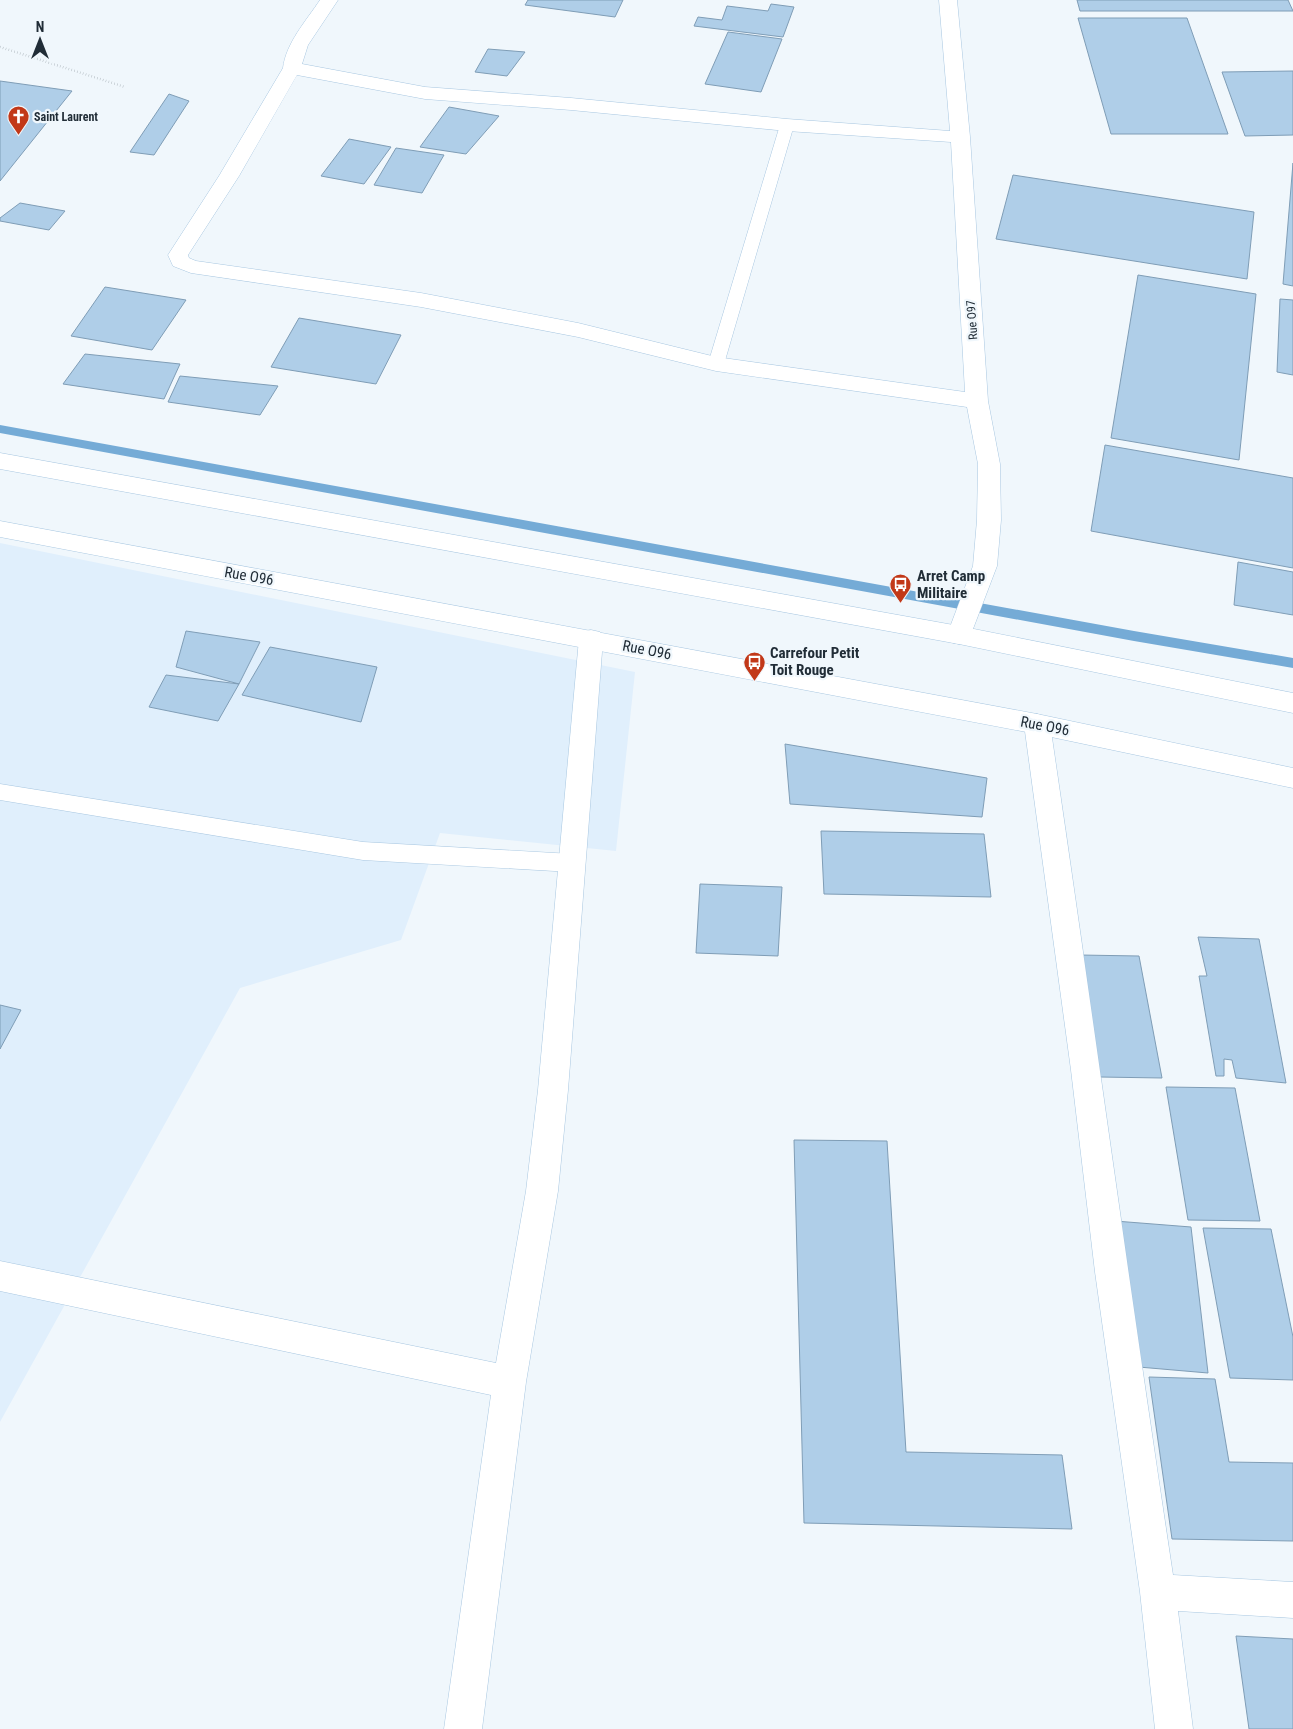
<svg xmlns="http://www.w3.org/2000/svg" width="1293" height="1729" font-family="'Roboto Condensed',sans-serif">
	<rect width="100%" height="100%" fill="#f0f7fc"/>
	<path fill="#e0effc" d="M0 543 635 672 616 851 440 833 401 940 240 988 0 1422Z"/>
	<g fill="none" stroke-linecap="round" stroke-linejoin="round">
		<path fill="#75abd6" fill-rule="evenodd" d="M0 425 1134 631 1293 658V668L1134 641 0 433Z"/>
	</g>
	<path fill="#afcee8" stroke="#7f9db6" d="M528 0H623L615 17 525 5Z
		M1077 0H1288L1293 11H1080Z
		M771 4 794 7 783 37 694 26 698 17 722 20 727 6 768 11Z
		M1078 18H1187L1228 134H1111Z
		M728 32 782 39 761 92 705 84Z
		M488 49 525 52 507 76 475 72Z
		M1293 71V135L1245 136 1222 72Z
		M0 81 72 91 0 181Z
		M169 94 189 101 154 155 130 152Z
		M449 107 499 116 466 154 420 147Z
		M349 139 391 147 364 184 321 176Z
		M396 148 444 155 422 193 374 185Z
		M1293 163V286L1283 284Z
		M1013 175 1254 212 1247 279 996 239Z
		M20 203 65 211 49 230 0 221V218Z
		M1138 275 1256 294 1239 460 1111 438Z
		M105 287 186 300 152 350 71 336Z
		M1280 299 1293 300V375L1277 372Z
		M299 318 401 335 376 384 271 367Z
		M85 354 180 364 164 399 63 384Z
		M180 376 278 386 260 415 168 402Z
		M1105 445 1293 478V568L1091 531Z
		M1238 562 1293 572V615L1234 605Z
		M186 631 260 642 239 684 176 667Z
		M270 647 377 667 361 722 242 695Z
		M166 675 239 684 218 721 149 707Z
		M785 744 987 778 982 817 790 804Z
		M821 831 984 834 991 897 824 894Z
		M700 884 782 887 778 956 696 953Z
		M1198 937 1259 939 1286 1083 1236 1078 1232 1060 1224 1059V1076H1216L1199 976H1207Z
		M1080 955 1139 956 1162 1078 1100 1077Z
		M0 1005 21 1010 0 1049Z
		M1166 1087 1235 1088 1260 1221 1188 1220Z
		M794 1140 887 1141 906 1452 1062 1455 1072 1529 804 1523Z
		M1115 1221 1191 1227 1208 1373 1127 1366Z
		M1203 1228 1271 1229 1293 1337V1380L1230 1378Z
		M1149 1377 1215 1379 1229 1462 1293 1463V1541L1172 1539Z
		M1236 1636 1293 1639V1729H1249Z"/>
	<g fill="none" stroke-linecap="round" stroke-linejoin="round">
		<defs>
			<path id="lane" d="M787 121 792 122 794 125 724 364 722 368 716 369 710 368 708 364 780 125 782 122Z
				M0 784 363 842 572 854 580 857 583 863 580 869 572 872 363 860 0 800Z"/>
			<path id="street" d="M320 0H338L308 45 302 64 425 87 571 98 787 119 950 131 939 0H957L970 137 988 401 1000 464 1001 520 997 566 968 642 959 644 950 642 947 635 973 566 977 520 978 464 967 407 716 371 578 337 421 307 191 273 173 266 168 255 219 176 283 68C286 43 306 21 320 0ZM297 75 425 99 571 110 787 131 951 142 965 392 716 357 578 323 421 293 196 261 189 258 188 255 239 176Z
				M591 630 600 632 603 639 568 1090 558 1191 526 1382 482 1729H444L491 1395 0 1291V1261L496 1363 526 1191 538 1090 579 639 582 632Z
				M1037 714 1046 717 1050 724C1092 1008 1130 1292 1173 1575L1293 1582V1618L1178 1611 1193 1729H1155L1140 1592 1095 1272 1071 1070 1024 724 1028 717Z"/>
			<path id="secondary" d="M0 453 959 626 1293 693V713L959 644 0 469Z
				M0 521 1037 714 1293 768V788L1037 734 0 537Z"/>
		</defs>
		<use href="#lane" stroke="#a8c7e1" stroke-width="1"/>
		<use href="#street" stroke="#a8c7e1" stroke-width="1"/>
		<use href="#secondary" stroke="#a8c7e1" stroke-width="1"/>
		<path stroke="#acb5bb" stroke-width="2.5" stroke-dasharray="0.5 2.5" stroke-linecap="butt" d="M0 47 125 87"/>
		<use href="#lane" fill="#fff" fill-rule="evenodd"/>
		<use href="#street" fill="#fff" fill-rule="evenodd"/>
		<use href="#secondary" fill="#fff" fill-rule="evenodd"/>
	</g>
	<defs>
		<symbol id="church-pin" viewBox="-11 -11 22 30"><path d="M0 17L-7.5 6A9.5 9.5 0 1 1 7.5 6Z" fill="#c23818" stroke="#f0f7fc"/><path d="M-1.2-6h2.4v3.5h3.3v2.4h-3.3V6h-2.4V-.1h-3.3v-2.4h3.3Z" fill="#fff"/></symbol>
		<symbol id="bus-pin" viewBox="-11 -11 22 30"><path d="M0 17L-7.5 6A9.5 9.5 0 1 1 7.5 6Z" fill="#c23818" stroke="#f0f7fc"/><path d="M-5-6H5V4H4V6H2V4H-2V6H-4V4H-5ZM-3.5-4V0h7V-4ZM-3.5 1.2v1.5H-2V1.2ZM2 1.2v1.5H3.5V1.2Z" fill="#fff"/></symbol>
	</defs>
	<g fill-rule="evenodd">
		<use href="#church-pin" x="6" y="104" width="25" height="34"/>
		<use href="#bus-pin" x="888" y="572" width="25" height="34"/>
		<use href="#bus-pin" x="742" y="650" width="25" height="34"/>
	</g>
	<g text-anchor="middle" stroke-width="4.5" stroke-linejoin="round" paint-order="stroke">
		<g font-size="12" font-weight="bold" fill="#212d37" stroke="#f0f7fc" text-anchor="start">
			<text x="34" y="121">Saint Laurent</text>
		</g>
		<g font-size="12" fill="#212d37" stroke="#f0f7fc">
			<text transform="translate(972 320) rotate(-94)" y="4">Rue O97</text>
		</g>
		<g font-size="15" fill="#212d37" stroke="#f0f7fc">
			<text transform="translate(249 576) rotate(10)" y="5">Rue O96</text>
			<text transform="translate(647 650) rotate(11)" y="5">Rue O96</text>
			<text transform="translate(1045 726) rotate(11)" y="5">Rue O96</text>
		</g>
		<g font-size="15" font-weight="bold" fill="#212d37" stroke="#f0f7fc" text-anchor="start">
			<text x="917" y="581">Arret Camp<tspan x="917" dy="17">Militaire</tspan></text>
			<text x="770" y="658">Carrefour Petit<tspan x="770" dy="17">Toit Rouge</tspan></text>
		</g>
	</g>
	<g transform="translate(40 40)" stroke="#f0f7fc" stroke-width="4" paint-order="stroke">
	<path d="M0-4L9 19L0 12L-9 19Z" fill="#212d37"/>
	<text y="-8" font-size="14" font-weight="bold" text-anchor="middle" fill="#212d37">N</text>
	</g>
</svg>
